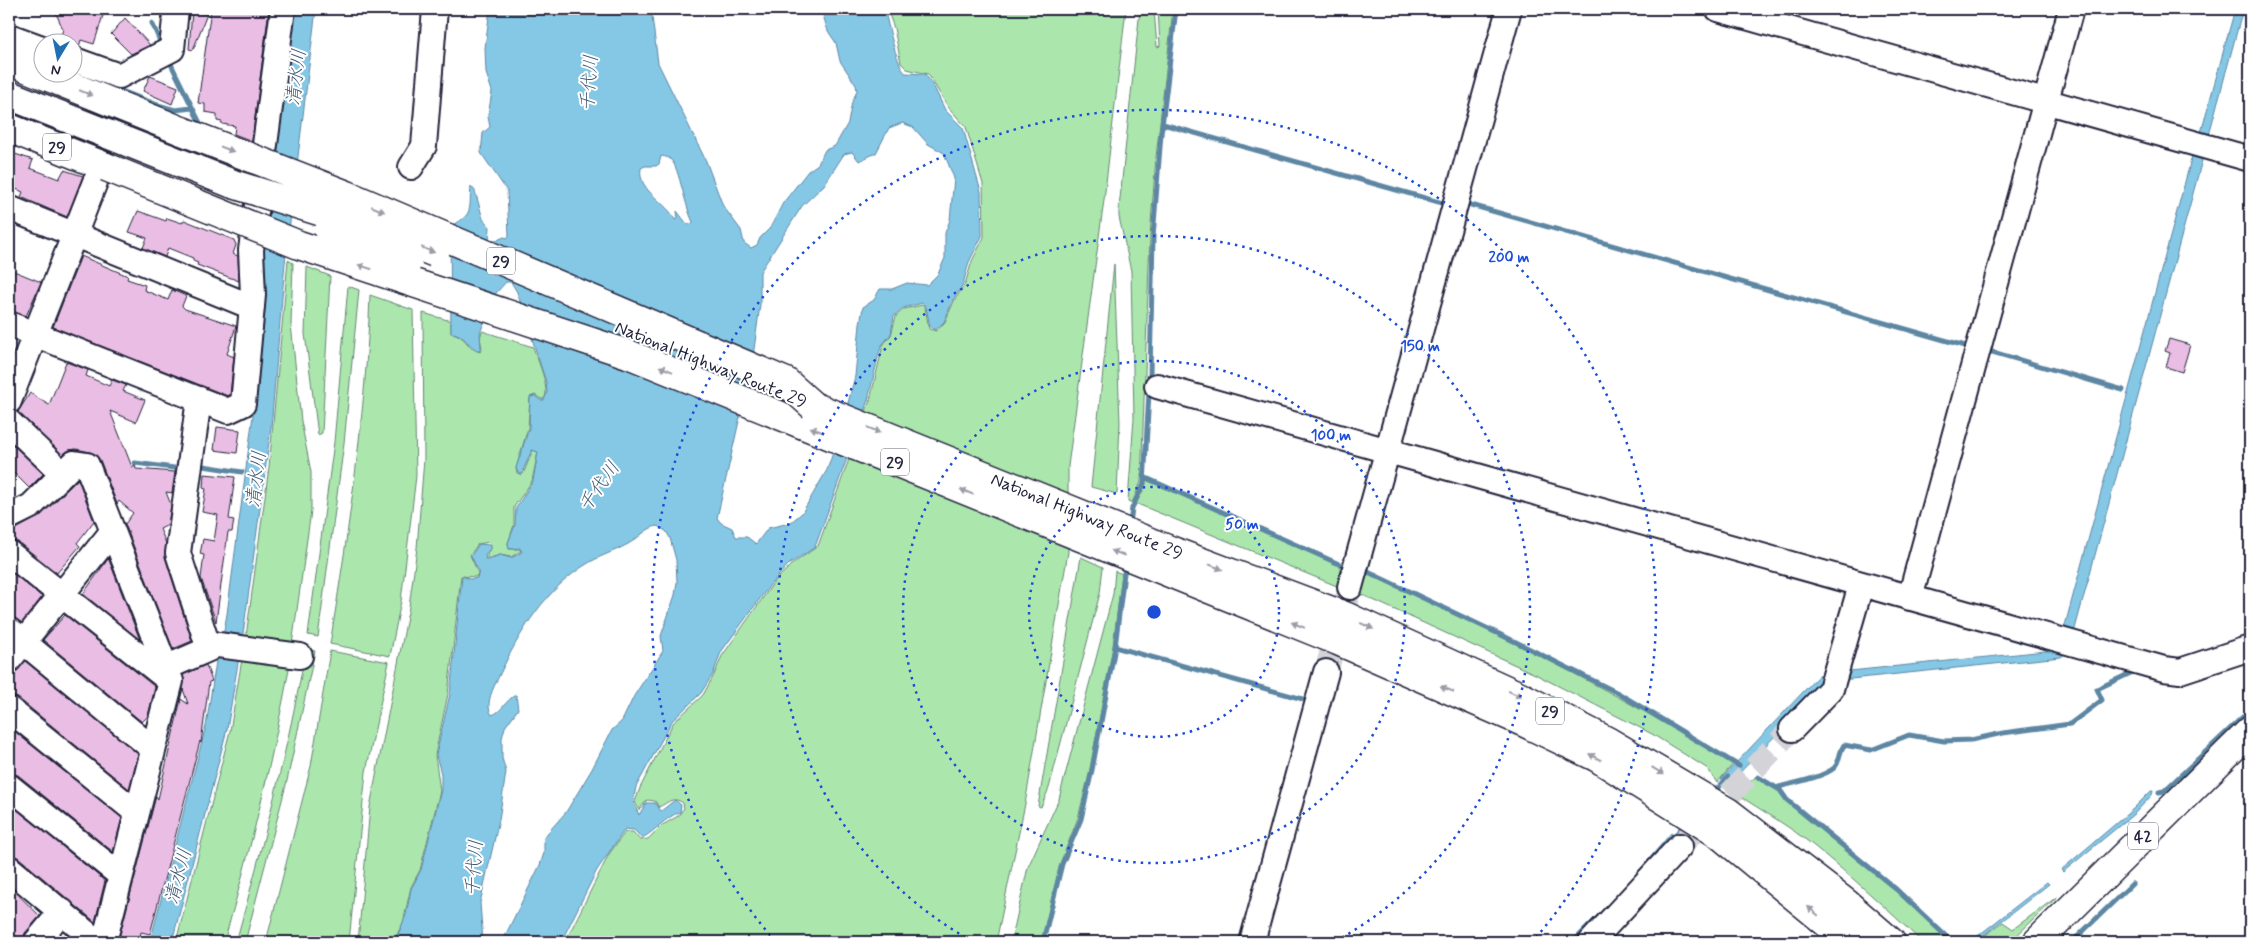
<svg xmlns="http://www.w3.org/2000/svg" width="2259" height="951" font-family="Mynerve,'Klee One',sans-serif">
	<rect width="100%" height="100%" fill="#fff"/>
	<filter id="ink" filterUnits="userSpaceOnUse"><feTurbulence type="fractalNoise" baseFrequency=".02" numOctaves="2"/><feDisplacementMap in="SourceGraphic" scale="10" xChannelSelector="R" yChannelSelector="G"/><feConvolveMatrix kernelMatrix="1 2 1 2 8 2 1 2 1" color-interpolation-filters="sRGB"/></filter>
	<g filter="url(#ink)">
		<path fill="#abe7ad" stroke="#668474" d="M887 9H1126L1104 200 1068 466V552L1025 804 996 942H565L609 854 625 832H633L640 840 648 839 661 826 678 816 684 808 683 803C673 796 669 802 659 807L655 801 647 800 639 810 635 802 640 788 673 723 703 695 714 675 722 656 774 582 791 565 818 546 870 400 883 345 891 335 896 316 904 309 922 305 925 307 929 329 936 331 945 322 954 301 965 284 972 261 984 237 983 184 966 127 948 107 928 74 907 69 901 63 894 28Z
			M1140 9H1154L1157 47 1160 46 1158 9H1173L1156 157 1150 237 1141 482 1132 503 1128 501 1134 418 1131 271 1119 217V208Z
			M288 260 293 263 291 324 301 421 311 472V511L291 652 245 644 269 467Z
			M1114 264 1120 423 1117 494 1091 487Z
			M307 267 330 276 322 433 318 435 305 334Z
			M348 286 359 290 344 443 318 637 308 635 334 442Z
			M370 295 413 310 416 476 401 601 390 656 330 644C349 528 366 412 370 295Z
			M423 313 451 321V333C465 334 467 349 480 352L482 349 480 338 482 331 533 347C537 359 551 389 544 399H541L535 395 530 397 528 428 516 468 517 473 523 474 533 450 538 452 532 481 514 507V525L508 543 509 549H519L521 551 511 557 500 555 487 559V552L491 549V545L489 542 478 544 470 555 478 573 476 577 461 576 448 694 435 755 440 791 420 870 411 887 403 923 393 942H358L370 807 409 607 417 548 424 459Z
			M1146 479 1349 570 1344 589 1135 503 1145 485Z
			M1081 557 1103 567 1100 593 1049 788 1041 807 1038 806Z
			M1115 571 1122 574 1113 647 1088 779 1078 818 1060 864 1041 942H1011L1028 867 1059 799 1062 787 1113 594Z
			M1363 571C1490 630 1615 690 1733 764L1717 783 1708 769 1652 734 1535 674 1358 593Z
			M306 649 315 651 287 781 245 942H236C263 845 288 748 306 649Z
			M330 651 389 662 366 772 349 942H266L311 766Z
			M243 653 291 658C274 754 251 848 224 942H176L230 731Z
			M1756 776 1779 791 1786 801 1896 890 1952 942H1922C1887 909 1851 876 1814 846 1790 827 1763 811 1738 795Z
			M2058 896 2010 942H1976L2003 922 2013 929Z"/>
		<path fill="#85c8e6" stroke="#5d86a2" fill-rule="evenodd" d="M291 9H316L285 263 271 427 244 627 227 729 172 942H150L206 726 217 655 222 642 227 614 253 415 261 327V254Z
			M490 9H651L658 63 706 161 723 206 741 230 744 243 751 248 757 245 760 238 770 228 783 203 808 171 818 164 825 150 835 146 848 123 852 102 857 91 856 85 840 61 836 43 828 31 821 9H884C889 26 895 60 905 73L925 74 934 87 945 110 963 128 981 192 982 236 969 262 963 284 953 300 944 322 935 330 930 327 926 307 922 303 903 308 894 316 891 334 882 345 879 353 868 400 815 547 788 565 770 585 721 652 713 674 701 693 672 721 636 787 633 801 639 815 646 803H655L661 811 675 800 681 805 680 812C664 818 656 831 642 838L634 830 625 829 597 870 561 942H502L540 865 544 853V837L566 812 592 769 612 730 622 721 634 696 663 651 661 636 675 595 677 582 676 560 670 538 666 531 657 526C646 528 638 539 628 544 616 551 602 555 590 562 546 588 520 631 499 676 494 687 484 704 492 715 502 712 506 699 516 695L518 709 505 727 502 738V758L506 772 499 820 480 903 483 942H395L406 915 411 889 421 870 441 790V774L436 755 450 694 462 576 470 579 477 578 479 572 471 556 479 544 490 545V549L485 555 486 560 500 555 511 558 522 552 520 548 509 549 508 543 515 525 516 508 533 481 538 452 532 450 521 475 518 473 516 468 529 428 530 397 535 396 540 400H544L547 393 546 382 517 292 511 282H506L496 293 480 333 481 348 480 351C468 348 465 333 451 333L450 226C474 215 469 210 471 186L475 191 483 219 490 227 489 240 495 241 504 237 508 238 509 235 507 191 481 153 483 133 490 127 488 117 492 91 486 73 485 48ZM902 123 913 127 928 144 944 153 954 178 950 220 945 233V258L938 274 927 285 907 283 892 289H880L874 300 863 307 860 324 855 376 841 430 827 470 802 513 790 523 768 528 756 544 747 537H736L732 528 721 523 717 518 752 364 760 305V272L802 206 824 185 844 154 852 152 859 161 876 153 889 128ZM661 156C666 157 669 157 672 161 679 169 685 206 693 222L691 224H687L677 211 678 219 675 220C668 202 637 192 641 168L645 166H656L659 164Z
			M2235 9H2243L2069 651 2061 657 1841 680 1825 684 1728 785 1721 779 1819 675 1829 672 1850 671 2056 650 2064 629 2192 156 2200 136Z
			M2151 791H2153L2152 795 2135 813 2063 872 2061 870 2133 809Z
			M1671 833 1679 839 1585 942H1570L1624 888Z
			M2047 882 2049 884 1975 942H1970Z"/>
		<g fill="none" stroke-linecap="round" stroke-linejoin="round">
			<path stroke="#5d86a2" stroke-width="5" d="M152 23 163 48
				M168 58 203 129
				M75 73 158 105 175 110 192 108
				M1163 124 1446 204
				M1471 205 1969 347
				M1989 351 2123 390
				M135 463 182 469
				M197 465 242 472
				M1144 477 1348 568
				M1130 524 1132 508 1144 484 1150 374 1153 237 1161 134 1176 9
				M1367 566 1366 571 1516 642 1618 693 1739 766
				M1115 647 1310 701
				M1758 777 1780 790 1787 800 1897 890 1950 940
				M1779 787C1793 783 1832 776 1837 764 1840 757 1840 751 1844 745L1871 750 1909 735 1944 741 1971 740 2003 733 2070 724 2102 700 2097 689 2137 670
				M2159 792 2164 791 2250 710
				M1712 795 1728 777
				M1672 839 1686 823
				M1043 942 1062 864 1081 819 1092 770 1115 647 1125 565
				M2072 942 2132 884"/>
		</g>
		<path fill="#eabee4" stroke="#22223b" d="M54 9H105L94 44 81 40 79 47 60 39 63 29Z
			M211 9H269L252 141 234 134 235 126 222 124V122L217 121V114L205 112V104L198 103Z
			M192 11 207 14 193 50 189 49Z
			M125 18 150 45 131 54 111 34Z
			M150 76 178 87 172 104 143 91Z
			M9 152 33 160 30 168 59 179 64 170 83 176 67 217 21 197 23 192 9 186Z
			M138 211 166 221 167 218 182 223 184 220 234 240 236 245 233 254 238 256 239 281 197 265 198 263 193 261V258L168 248 165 257 143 248 147 238 129 232Z
			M81 256 128 276 127 279 145 285 144 290 168 300 172 290 186 296 182 306 185 309 236 326 227 354 234 357 230 395 228 396 53 327Z
			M9 269 41 282 26 316 9 311Z
			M2169 339 2190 345 2182 372 2166 367 2170 353 2165 351Z
			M66 362 88 370 86 376 109 386 112 380 126 385 123 391 145 400 136 422 110 411 132 467 135 465 136 469 175 472 172 493 166 492 171 505 168 525 160 529 166 543 165 557 192 641 173 649 125 524 133 513 119 501 117 504 100 460 96 455 90 452 76 449 69 450 63 455 18 412 30 393 49 405Z
			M217 427 240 430 237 453 214 450Z
			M9 441 43 474 29 488 9 468Z
			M204 474 235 477 229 519 234 520 232 532H228L216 622 201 578 204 555 200 554 203 539 214 541 218 515 202 512 206 489 203 488Z
			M78 479 94 521 77 543 80 546 57 573 18 542 9 540V531L18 528 40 516Z
			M108 559 109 560 140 640 83 594Z
			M9 570 42 597 22 623 9 617Z
			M65 615 155 687 148 716 142 722 43 640Z
			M25 661 138 754 129 789 18 698 12 696 15 691 13 689 15 686 9 680 13 673Z
			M206 665 212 681 209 682 201 743 200 741 150 934 141 932 139 942H118L156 796 158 799 181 699 188 704 183 689V675Z
			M9 727 122 818 113 852 18 775 9 773Z
			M9 803 105 881 95 922 18 857 9 855Z
			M9 886 40 916 25 933 23 942H9Z"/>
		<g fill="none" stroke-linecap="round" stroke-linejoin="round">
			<path stroke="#d3d3d8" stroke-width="24" stroke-dasharray="24 12" stroke-linecap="butt" d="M1326 672 1350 587
				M1680 846 1792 729"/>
			<defs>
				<path id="minor" d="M1718 9 2250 159
					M9 36 42 48
					M72 59 119 76 172 49 176 9
					M411 167 424 146 435 9
					M9 208 252 307
					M9 324 228 411 243 404 253 295 251 250 283 9
					M1157 386 2164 669 2180 671 2250 648
					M9 401 95 182
					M9 422 63 474
					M9 517 31 506 74 463 87 465 171 681 104 942
					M9 553 169 680
					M1350 587 1509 9
					M1910 598 2071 9
					M9 630 153 749
					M208 645H218L300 656
					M9 660 112 532
					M165 668 209 649 178 553 199 399
					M9 709 137 813
					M1792 729 1831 689 1861 585
					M9 786 121 876
					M9 868 97 942
					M36 942 62 911
					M1252 942 1326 672
					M1591 942 1680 846"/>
				<path id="major" d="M2037 942 2250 731"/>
				<path id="highway" d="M9 61 182 131
					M9 95 233 184
					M9 128 106 167
					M628 354 1338 641 1523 722 1596 757 1720 835 1850 942
					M813 406 1170 550 1345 616 1518 695 1609 742 1728 812 1846 903 1891 942"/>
			</defs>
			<use href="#minor" stroke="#22223b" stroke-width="28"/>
			<use href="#major" stroke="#22223b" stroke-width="31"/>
			<use href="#highway" stroke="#22223b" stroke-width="31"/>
			<use href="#minor" stroke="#fff" stroke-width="24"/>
			<use href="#major" stroke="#fff" stroke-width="28"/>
			<use href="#highway" stroke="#fff" stroke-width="28"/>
			<defs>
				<path id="highway-bridge" d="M182 131 347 195 786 382 813 406
					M106 167 299 245 628 354
					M233 184 379 230 435 253
					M329 230 407 263"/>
			</defs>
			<use href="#highway-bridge" stroke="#22223b" stroke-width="31" stroke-linecap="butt"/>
			<use href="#highway-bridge" stroke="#fff" stroke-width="28"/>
		</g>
		<defs><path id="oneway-solid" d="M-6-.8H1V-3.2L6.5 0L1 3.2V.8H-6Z" transform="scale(1.25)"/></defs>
		<g fill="#9c9ca7">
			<use href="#oneway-solid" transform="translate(86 93) rotate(22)"/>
			<use href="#oneway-solid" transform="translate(227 149) rotate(21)"/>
			<use href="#oneway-solid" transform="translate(378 209) rotate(23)"/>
			<use href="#oneway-solid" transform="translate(428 250) rotate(22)"/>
			<use href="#oneway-solid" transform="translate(365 267) rotate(-162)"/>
			<use href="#oneway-solid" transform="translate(666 369) rotate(-158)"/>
			<use href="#oneway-solid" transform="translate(817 430) rotate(-158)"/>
			<use href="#oneway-solid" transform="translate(874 430) rotate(22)"/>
			<use href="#oneway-solid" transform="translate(967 492) rotate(-158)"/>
			<use href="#oneway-solid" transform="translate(1118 553) rotate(-158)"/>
			<use href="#oneway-solid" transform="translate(1216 567) rotate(21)"/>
			<use href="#oneway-solid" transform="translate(1298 625) rotate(-158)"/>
			<use href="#oneway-solid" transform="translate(1367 626) rotate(25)"/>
			<use href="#oneway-solid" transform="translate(1447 689) rotate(-157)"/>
			<use href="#oneway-solid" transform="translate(1515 694) rotate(25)"/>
			<use href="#oneway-solid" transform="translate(1595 757) rotate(-152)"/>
			<use href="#oneway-solid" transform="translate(1658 771) rotate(31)"/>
			<use href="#oneway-solid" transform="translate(1813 911) rotate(-140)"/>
		</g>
	</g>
	<g fill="none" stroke="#1d4ed8" stroke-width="2.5" stroke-dasharray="2.5 5">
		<circle cx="1154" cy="612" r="125"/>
		<circle cx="1154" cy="612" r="251"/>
		<path d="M972 941A376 376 0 1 1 1336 941"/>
		<path d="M775 941A502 502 0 1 1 1533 941"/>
	</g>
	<g text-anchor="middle" stroke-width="4" stroke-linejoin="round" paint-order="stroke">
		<g fill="#fff" stroke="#646476" stroke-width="1">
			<rect x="43" y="133.5" width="28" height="27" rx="4"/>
			<rect x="487" y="247.5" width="28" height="27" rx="4"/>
			<rect x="881" y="448.5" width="28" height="27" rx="4"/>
			<rect x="1536" y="697.5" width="28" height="27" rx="4"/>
			<rect x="2128" y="822.5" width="30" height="27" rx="4"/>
		</g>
		<g font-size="16" font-weight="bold" fill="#22223b">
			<text x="57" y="153">29</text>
			<text x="501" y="267">29</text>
			<text x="895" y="468">29</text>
			<text x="1550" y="717">29</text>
			<text x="2143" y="842">42</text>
		</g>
		<g font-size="18" fill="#22223b" stroke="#fff">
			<text transform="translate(711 364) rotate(22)" y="6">National Highway Route 29</text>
			<text transform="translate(1087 516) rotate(22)" y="6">National Highway Route 29</text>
		</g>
		<g font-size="19" font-style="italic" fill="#455c77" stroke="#fff">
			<text transform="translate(295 77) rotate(-83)" y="7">清水川</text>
			<text transform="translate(588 83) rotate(-86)" y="7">千代川</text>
			<text transform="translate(255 479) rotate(-83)" y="7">清水川</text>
			<text transform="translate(598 486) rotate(-55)" y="7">千代川</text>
			<text transform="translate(473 868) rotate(-86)" y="7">千代川</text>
			<text transform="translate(177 876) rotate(-75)" y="7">清水川</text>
		</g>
	</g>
	<circle cx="1154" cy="612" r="8" fill="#1d4ed8" stroke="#fff" stroke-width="2.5"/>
	<g font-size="15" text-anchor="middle" font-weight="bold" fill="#1d4ed8" stroke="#fff" stroke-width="4" stroke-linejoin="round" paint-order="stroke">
		<text x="1509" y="262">200 m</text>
		<text x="1420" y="351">150 m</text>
		<text x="1331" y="440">100 m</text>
		<text x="1242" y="529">50 m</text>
	</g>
	<rect width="2259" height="951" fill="none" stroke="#fff" stroke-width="30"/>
	<rect x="15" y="15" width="2229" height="921" fill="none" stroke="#22223b" stroke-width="2" filter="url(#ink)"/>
	<g transform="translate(58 58) rotate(190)"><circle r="24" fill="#ffffff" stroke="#a7a7b1"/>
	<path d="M0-4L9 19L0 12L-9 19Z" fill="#1f6fb2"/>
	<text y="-8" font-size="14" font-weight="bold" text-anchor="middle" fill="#22223b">N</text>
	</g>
</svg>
